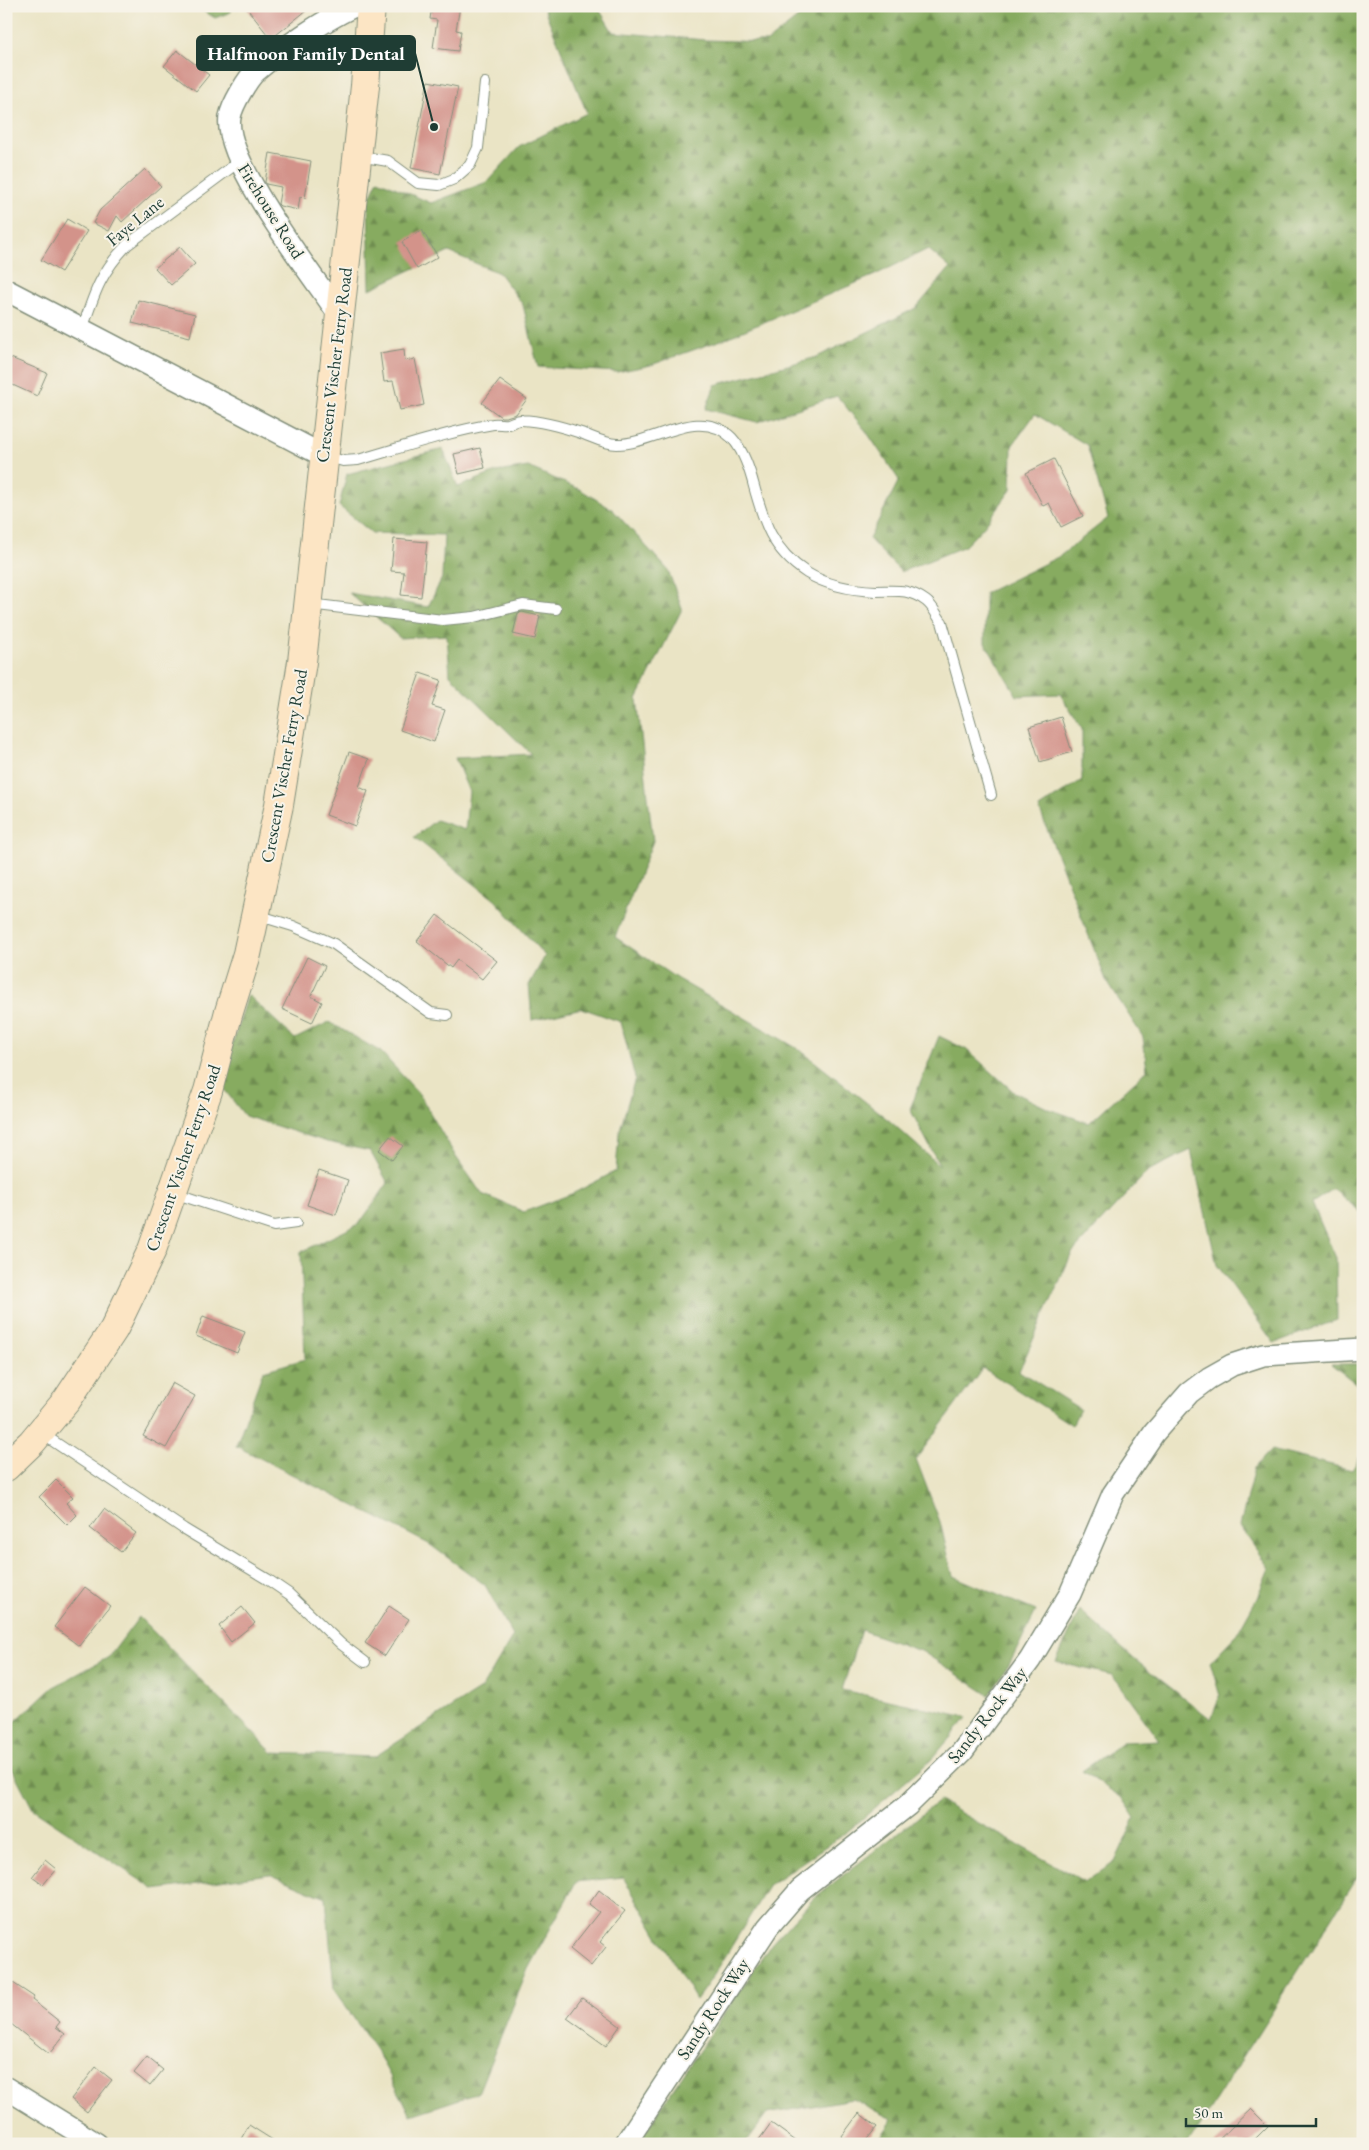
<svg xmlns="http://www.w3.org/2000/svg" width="1369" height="2150" font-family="'EB Garamond',serif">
	<defs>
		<pattern id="forest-firs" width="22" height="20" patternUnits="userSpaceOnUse" patternTransform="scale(1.25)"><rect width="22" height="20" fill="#87ab60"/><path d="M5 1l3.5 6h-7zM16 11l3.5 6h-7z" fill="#6e8c50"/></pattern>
	</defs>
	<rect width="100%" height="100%" fill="#f7f3e8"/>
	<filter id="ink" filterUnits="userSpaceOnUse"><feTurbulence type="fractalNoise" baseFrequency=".02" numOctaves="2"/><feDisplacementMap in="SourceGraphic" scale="10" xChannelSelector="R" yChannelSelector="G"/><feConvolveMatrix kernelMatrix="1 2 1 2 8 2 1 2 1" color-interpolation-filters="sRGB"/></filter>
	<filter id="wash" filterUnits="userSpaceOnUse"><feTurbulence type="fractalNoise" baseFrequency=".0096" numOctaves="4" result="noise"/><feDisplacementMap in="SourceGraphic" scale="20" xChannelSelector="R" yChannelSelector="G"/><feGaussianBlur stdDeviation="1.12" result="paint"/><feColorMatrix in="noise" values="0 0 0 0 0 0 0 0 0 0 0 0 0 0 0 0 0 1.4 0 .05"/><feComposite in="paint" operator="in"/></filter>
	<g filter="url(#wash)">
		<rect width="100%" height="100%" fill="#eae4c5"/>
		<path fill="url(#forest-firs)" stroke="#53744a" d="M195 6H231V12L215 18Z
			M543 6H597L613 32 706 40 767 42 813 6H1363V1214L1333 1189 1312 1203 1336 1258 1337 1320 1274 1343 1217 1265 1191 1150 1148 1171 1072 1253 1019 1371 1080 1409 1072 1425 983 1368 916 1459 940 1522 953 1576 1036 1611 1009 1665 989 1695 923 1652 861 1630 842 1690 968 1717 931 1760 848 1831 769 1885 714 1975 696 2000 623 1877 576 1882 528 1969 478 2093 411 2115 376 2050 334 1990 326 1898 269 1874 155 1890 33 1809 6 1757V1730L50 1689 109 1657 139 1617 273 1753 374 1757 482 1688 513 1636 485 1585 429 1544 236 1446 263 1371 305 1359 301 1252 359 1224 388 1183 370 1151 327 1142 245 1116 220 1084 248 995 295 1039 329 1022 381 1052 419 1094 456 1157 482 1194 524 1212 574 1193 616 1171 619 1133 635 1078 621 1022 582 1008 532 1020 529 985 545 956 495 900 414 837 436 820 465 830 469 792 455 758 531 754 450 675 447 635 400 638 349 593 428 607 442 578 444 535 372 533 339 506 347 474 443 449 458 487 496 472 528 467 581 490 613 510 668 570 682 609 637 699 653 841 615 937 676 978 800 1050 891 1122 940 1166 910 1109 939 1036 967 1050 1014 1092 1049 1109 1089 1123 1147 1070 1143 1037 1106 980 1039 808 1082 780V729L1060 694 1017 696 985 643V593L1060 556 1108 518 1087 445 1035 414 1012 446 1011 490 985 525 965 546 901 572 869 539 899 480 866 431 837 396 757 422 706 409 715 385 817 357 916 308 950 268 928 249 875 275 724 339 651 365 617 372 538 367 523 305 499 273 449 252 370 289 368 201 378 180 431 203 487 182 519 147 587 113Z
			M1331 1364H1363V1389Z
			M1271 1450 1352 1470 1363 1452V1869L1188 2144H876L893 2119 852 2099 767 2114 745 2144H639L655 2116 772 1943 814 1898 939 1801 1085 1882 1115 1862 1135 1818 1121 1797 1082 1771 1123 1742 1159 1740 1112 1675 1056 1662 1080 1610 1134 1659 1211 1719 1220 1696 1210 1662 1237 1634 1257 1598 1269 1568 1240 1526 1254 1468Z"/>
		<g id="blocks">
			<path fill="#d3938a" d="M245 6H312L271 39Z
				M432 6H460L456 30 461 31 458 51 433 48 437 20 430 19Z
				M177 50 209 75 196 91 164 66Z
				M428 81 458 87 440 174 411 168Z
				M270 153 311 161 305 198 300 197 298 210 280 206 278 204 281 187 266 184 265 182Z
				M145 169 161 186 122 222 117 216 109 231 93 223 100 210Z
				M67 219 87 231 61 272 41 260Z
				M422 230 438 257 417 269 402 242Z
				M180 247 195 264 171 285 155 268Z
				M138 300 195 314 190 337 132 323Z
				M404 349 405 361 415 359 424 405 400 410 393 381 384 382 380 353Z
				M6 356 47 373 37 396 6 382Z
				M500 380 527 399 516 414 506 417H501L482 403Z
				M480 448 485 468 459 474 454 454Z
				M1054 459 1083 516 1061 527 1049 503 1043 506 1026 473Z
				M394 539 427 542 421 597 401 595 404 572 391 571Z
				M522 612 540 616 535 639 513 634 518 613Z
				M420 673 441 680 432 706 445 710 434 742 400 730Z
				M1061 717 1072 752 1040 762 1029 727Z
				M349 752 369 759 359 787 368 791 355 826 326 815Z
				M437 915 497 961 482 979 457 960 451 968 417 941Z
				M307 957 325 966 311 996 322 1002 312 1023 282 1009Z
				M390 1136 403 1146 392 1160 379 1150Z
				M319 1170 348 1180 336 1215 307 1205Z
				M203 1316 245 1332 237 1353 196 1336Z
				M172 1383 195 1396 166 1448 143 1436Z
				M56 1480 73 1497 66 1503 77 1515 67 1525 39 1497Z
				M104 1509 136 1533 121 1552 90 1528Z
				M85 1587 110 1606 79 1646 54 1627Z
				M389 1606 409 1619 385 1656 365 1643Z
				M242 1607 255 1623 231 1642 219 1626Z
				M45 1860 56 1869 43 1885 32 1877Z
				M599 1890 625 1911 600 1942 606 1947 591 1966 570 1949 599 1912 589 1904Z
				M13 1983 34 1997 32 2000 60 2022 56 2027 65 2034 49 2054 6 2020V1992Z
				M582 1998 620 2026 606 2046 567 2018Z
				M147 2057 163 2070 150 2086 134 2073Z
				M96 2067 112 2080 87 2112 71 2099Z
				M1251 2109 1268 2126 1250 2144H1214Z
				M859 2113 877 2127 863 2144H836Z
				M771 2123 800 2144H756Z
				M249 2125 279 2144H238Z"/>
		</g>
	</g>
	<g filter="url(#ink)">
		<use href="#blocks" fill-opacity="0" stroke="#84907c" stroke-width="1"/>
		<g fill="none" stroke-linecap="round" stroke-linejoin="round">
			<defs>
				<path id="service" d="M359 156 388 161 418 183 439 185 454 179 470 165 478 148 485 83
					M82 330C94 294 100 273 127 245L240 161
					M325 456 343 461 358 460C403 447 447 432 493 424 498 423 504 425 508 424 513 423 516 419 522 420 542 421 563 427 581 433 592 437 605 444 617 444 655 444 699 405 732 438 742 449 748 465 752 479 763 519 770 549 807 573 828 586 851 590 876 591 896 591 908 588 926 601 933 606 937 616 942 622L991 795
					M309 604 443 620 474 617 523 605 556 609
					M257 915 293 926 334 944 431 1013 447 1015
					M174 1193 274 1226 296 1223
					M41 1433 184 1529 267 1579 289 1594 341 1644 365 1662"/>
				<path id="minor" d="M6 290 324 456
					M340 316C314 277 222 160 230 117 232 105 248 78 256 71 284 47 321 22 354 6
					M6 2088 97 2144
					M625 2144 768 1927 800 1890 908 1805 962 1752 1030 1660 1070 1594 1113 1494 1154 1433 1189 1393 1209 1378 1232 1365 1263 1355 1363 1349"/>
				<path id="secondary" d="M6 1467 32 1442 67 1400 114 1329 152 1250 208 1091 228 1015 247 954 279 805 302 662 365 86 371 6"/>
			</defs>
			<use href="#service" stroke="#84907c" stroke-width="12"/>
			<use href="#minor" stroke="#84907c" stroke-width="24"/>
			<use href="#secondary" stroke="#84907c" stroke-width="30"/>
			<use href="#service" stroke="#fff" stroke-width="10"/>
			<use href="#minor" stroke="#fff" stroke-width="21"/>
			<use href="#secondary" stroke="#fce5c4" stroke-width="28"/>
		</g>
	</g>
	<g text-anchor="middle" stroke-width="4" stroke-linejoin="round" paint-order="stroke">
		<g font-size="18" fill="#1f3d34" stroke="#f7f3e8">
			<text transform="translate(271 211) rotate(58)" y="6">Firehouse Road</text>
			<text transform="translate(135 221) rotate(-39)" y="6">Faye Lane</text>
			<text transform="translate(334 365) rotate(-83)" y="6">Crescent Vischer Ferry Road</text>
			<text transform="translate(284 766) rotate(-80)" y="6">Crescent Vischer Ferry Road</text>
			<text transform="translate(183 1158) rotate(-71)" y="6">Crescent Vischer Ferry Road</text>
			<text transform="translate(987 1715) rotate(-52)" y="6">Sandy Rock Way</text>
			<text transform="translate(713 2009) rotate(-57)" y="6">Sandy Rock Way</text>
		</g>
	</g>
	<path fill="none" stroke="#1f3d34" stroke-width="2" d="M434 127L415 53"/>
	<circle fill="#1f3d34" stroke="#f7f3e8" stroke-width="2" cx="434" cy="127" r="5"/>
	<rect fill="#1f3d34" stroke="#1f3d34" stroke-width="2" x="197" y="36" width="218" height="34" rx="5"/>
	<g font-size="19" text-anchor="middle" font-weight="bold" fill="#fff">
		<text x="306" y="60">Halfmoon Family Dental</text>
	</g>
	<rect width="1369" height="2150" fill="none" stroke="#f7f3e8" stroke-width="25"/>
	<path d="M1186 2118v8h130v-8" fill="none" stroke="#1f3d34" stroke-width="2.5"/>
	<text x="1194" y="2118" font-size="15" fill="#1f3d34" stroke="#f7f3e8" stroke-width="4" paint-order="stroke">50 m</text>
</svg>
